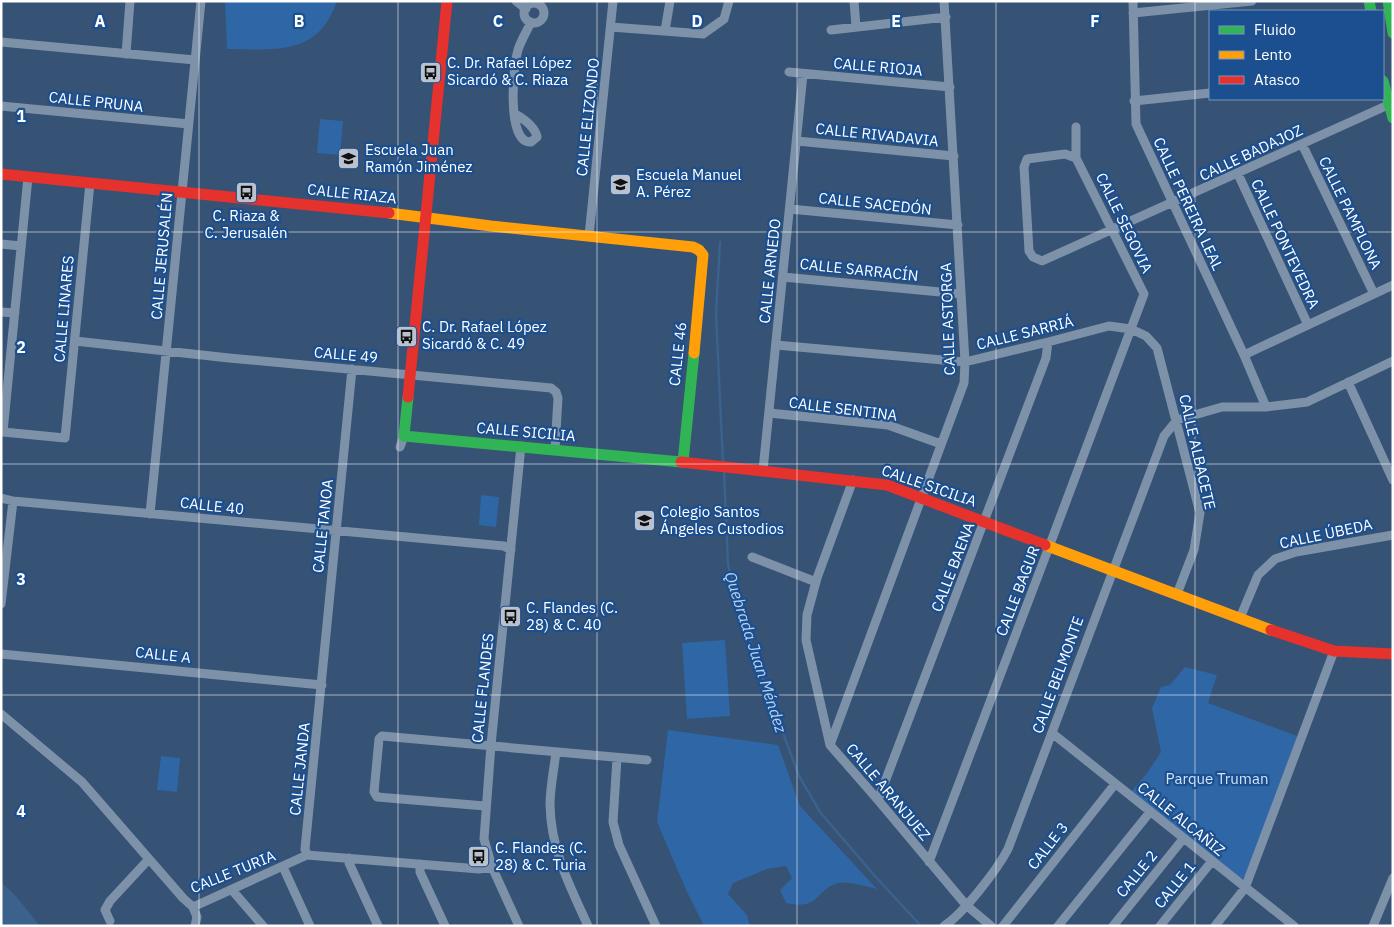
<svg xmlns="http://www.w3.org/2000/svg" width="1394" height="927" font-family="'IBM Plex Sans',sans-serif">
	<rect width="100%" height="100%" fill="#365274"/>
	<path fill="#2f66a5" d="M225 1H337C318 57 275 49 227 49Z
		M320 119 343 121 340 155 317 153Z
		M481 495 499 497 496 527 479 525Z
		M725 640 730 716 687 719 682 643Z
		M1185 667 1217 675 1208 703 1297 736 1299 741 1246 877 1239 880 1130 793 1147 773 1161 752 1152 708 1161 687 1170 685Z
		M668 730 778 745 800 806 877 889C868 887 847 881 838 883 814 890 821 911 786 903L780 890 792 878 786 866 767 869 733 883 728 894 747 915 750 926H704L687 892 657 822Z
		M161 756 180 758 177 792 157 790Z"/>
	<path fill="#3b618d" d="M1 882 15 895 40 926H1Z"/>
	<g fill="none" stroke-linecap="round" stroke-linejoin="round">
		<path stroke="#3b618d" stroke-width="2.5" d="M720 242 716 314 723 463
			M724 471 728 565 756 660 799 776 820 812 874 875 921 926"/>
		<path stroke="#7d92a8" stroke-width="9" d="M516 1 526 9
			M854 1 856 27
			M1133 1 1136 124 1244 355 1266 407
			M524 13a10 10 0 1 1 20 0a10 10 0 1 1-20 0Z
			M1133 13 1252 1
			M611 27 703 34 724 19 729 1
			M831 30 946 17
			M665 31 670 1
			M1 42 195 60
			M126 54 130 1
			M789 72 950 87
			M1134 101 1210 93
			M1 106 189 124
			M515 114C524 119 535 127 537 137L531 142C506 144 513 66 518 50 521 40 527 31 531 22
			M797 141 954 156
			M1302 144 1374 294
			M1076 158 1065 154 1027 159 1024 167 1029 251 1033 257 1042 261 1388 105
			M1238 174 1308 325
			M28 177 3 432 65 438 90 183
			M790 209 958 225
			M589 236 613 1
			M1 244 21 246
			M783 277 961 294
			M1 312 15 313
			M75 341 229 358 551 388 556 392 558 398 555 449
			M776 345 965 362 1048 342 1109 326 1131 329 1146 336 1157 348 1200 513 1194 550 1177 594
			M1244 355 1393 285
			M1348 382 1393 480
			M769 413 888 425 941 444
			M400 447 404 436
			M763 470 803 74
			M853 480 817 578 807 615 806 640 830 745 878 800 966 905 991 926
			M1 498 13 501 504 546 511 550
			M150 514 201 1
			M752 557 816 582
			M1 604 13 501
			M1240 618 1258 575 1275 559 1296 552 1393 535
			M1 654 322 685
			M1 714 82 782 183 898 193 907 307 855 479 869 492 867
			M1052 733 1294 926
			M830 745 964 383 965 362 944 1
			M556 752C554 769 550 788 550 805 551 851 570 886 588 926
			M617 758 613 822 619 845 656 926
			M878 800 1046 358 1048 342
			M485 806 377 797 374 792 379 739 382 736 647 760
			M307 855 305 849 352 369
			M349 858V863L378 926
			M929 862 1049 547 1144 294 1076 158V127
			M420 864V872L445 926
			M283 867 310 926
			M232 890 263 926
			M193 907 197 917 195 926
			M110 921 105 910 110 901 149 859
			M519 926 492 867 484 839 491 745 521 446
			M944 926C963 914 997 870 1008 849L1164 436 1177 420 1222 407H1266L1307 402 1393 361
			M1003 926 1115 784
			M1058 926 1150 812
			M1113 926 1183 839
			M1160 926 1212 861
			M1215 926 1245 888 1334 651
			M1373 926 1393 878"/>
		<path stroke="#30b455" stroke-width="11" d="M1369 1 1371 11
			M1388 1 1393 33
			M1383 81 1393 118
			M408 397 404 436 681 462
			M683 462 694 353"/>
		<path stroke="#ff9f0a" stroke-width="11" d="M389 213 491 226 693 247 699 250 703 255 694 353
			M1045 545 1271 630"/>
		<path stroke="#e5322d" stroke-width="11" d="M1 174 389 213
			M408 397 447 1
			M681 462 887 485 1045 545
			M1271 630 1334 651 1393 654"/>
	</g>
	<path fill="none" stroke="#fff" stroke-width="1" stroke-opacity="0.55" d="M199 1V926M398 1V926M597 1V926M797 1V926M996 1V926M1195 1V926M1 232H1393M1 464H1393M1 695H1393"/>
	<defs>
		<symbol id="bus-square" viewBox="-11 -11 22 22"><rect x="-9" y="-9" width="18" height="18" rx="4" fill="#b9c2ce" stroke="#1b4f8f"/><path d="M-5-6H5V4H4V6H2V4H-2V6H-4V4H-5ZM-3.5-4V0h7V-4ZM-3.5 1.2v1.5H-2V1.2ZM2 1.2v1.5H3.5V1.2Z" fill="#111"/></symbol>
		<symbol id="school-square" viewBox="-11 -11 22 22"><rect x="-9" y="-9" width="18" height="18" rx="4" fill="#b9c2ce" stroke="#1b4f8f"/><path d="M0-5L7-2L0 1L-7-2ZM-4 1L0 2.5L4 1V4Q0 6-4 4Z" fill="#111"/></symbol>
	</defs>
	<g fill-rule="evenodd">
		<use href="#bus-square" x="418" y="60" width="25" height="25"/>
		<use href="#school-square" x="336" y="146" width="25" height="25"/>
		<use href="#school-square" x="608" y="172" width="25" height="25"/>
		<use href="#bus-square" x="234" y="180" width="25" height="25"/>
		<use href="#bus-square" x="394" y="324" width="25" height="25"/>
		<use href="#school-square" x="632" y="508" width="25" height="25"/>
		<use href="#bus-square" x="498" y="604" width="25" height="25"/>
		<use href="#bus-square" x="466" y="844" width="25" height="25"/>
	</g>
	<g text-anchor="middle" stroke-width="4.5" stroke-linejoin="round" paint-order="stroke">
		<g font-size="15" fill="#fff" stroke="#1b4f8f" text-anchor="start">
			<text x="447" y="68">C. Dr. Rafael López<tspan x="447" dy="17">Sicardó &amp; C. Riaza</tspan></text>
			<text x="365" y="155">Escuela Juan<tspan x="365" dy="17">Ramón Jiménez</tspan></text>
			<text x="636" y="180">Escuela Manuel<tspan x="636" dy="17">A. Pérez</tspan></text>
			<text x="246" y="221" text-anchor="middle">C. Riaza &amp;<tspan x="246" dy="17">C. Jerusalén</tspan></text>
			<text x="422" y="332">C. Dr. Rafael López<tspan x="422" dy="17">Sicardó &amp; C. 49</tspan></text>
			<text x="660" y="517">Colegio Santos<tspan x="660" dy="17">Ángeles Custodios</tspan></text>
			<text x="526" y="613">C. Flandes (C.<tspan x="526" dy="17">28) &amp; C. 40</tspan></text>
			<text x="495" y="853">C. Flandes (C.<tspan x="495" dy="17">28) &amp; C. Turia</tspan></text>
		</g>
		<g font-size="15" fill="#fff" stroke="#1b4f8f">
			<text transform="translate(878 67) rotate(5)" y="5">CALLE RIOJA</text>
			<text transform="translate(96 102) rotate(6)" y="5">CALLE PRUNA</text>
			<text transform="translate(588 117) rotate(-84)" y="5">CALLE ELIZONDO</text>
			<text transform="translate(877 135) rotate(6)" y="5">CALLE RIVADAVIA</text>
			<text transform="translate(1251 153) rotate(-25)" y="5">CALLE BADAJOZ</text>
			<text transform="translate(352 194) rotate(6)" y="5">CALLE RIAZA</text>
			<text transform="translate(875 204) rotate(6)" y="5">CALLE SACEDÓN</text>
			<text transform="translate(1188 204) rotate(65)" y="5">CALLE PEREIRA LEAL</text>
			<text transform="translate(1350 213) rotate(64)" y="5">CALLE PAMPLONA</text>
			<text transform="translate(1124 223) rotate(64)" y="5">CALLE SEGOVIA</text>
			<text transform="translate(1285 244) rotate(65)" y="5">CALLE PONTEVEDRA</text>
			<text transform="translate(162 256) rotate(-85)" y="5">CALLE JERUSALÉN</text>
			<text transform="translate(859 270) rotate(6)" y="5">CALLE SARRACÍN</text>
			<text transform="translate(770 271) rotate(-84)" y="5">CALLE ARNEDO</text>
			<text transform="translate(64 309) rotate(-85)" y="5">CALLE LINARES</text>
			<text transform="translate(948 319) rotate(-92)" y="5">CALLE ASTORGA</text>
			<text transform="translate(1025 333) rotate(-14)" y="5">CALLE SARRIÁ</text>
			<text transform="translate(678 354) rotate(-84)" y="5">CALLE 46</text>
			<text transform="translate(346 355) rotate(5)" y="5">CALLE 49</text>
			<text transform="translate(843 409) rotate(7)" y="5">CALLE SENTINA</text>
			<text transform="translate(526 432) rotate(5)" y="5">CALLE SICILIA</text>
			<text transform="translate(1197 452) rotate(77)" y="5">CALLE ALBACETE</text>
			<text transform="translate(929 486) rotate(19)" y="5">CALLE SICILIA</text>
			<text transform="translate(212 506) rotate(6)" y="5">CALLE 40</text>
			<text transform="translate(323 526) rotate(-84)" y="5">CALLE TANOA</text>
			<text transform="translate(1326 534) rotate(-12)" y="5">CALLE ÚBEDA</text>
			<text transform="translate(953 567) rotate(-69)" y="5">CALLE BAENA</text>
			<text transform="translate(1018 591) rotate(-69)" y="5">CALLE BAGUR</text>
			<text transform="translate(163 655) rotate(6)" y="5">CALLE A</text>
			<text transform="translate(1058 675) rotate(-70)" y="5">CALLE BELMONTE</text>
			<text transform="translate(483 688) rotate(-84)" y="5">CALLE FLANDES</text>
			<text transform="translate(300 769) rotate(-84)" y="5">CALLE JANDA</text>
			<text transform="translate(888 792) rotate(50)" y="5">CALLE ARANJUEZ</text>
			<text transform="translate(1181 819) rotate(39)" y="5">CALLE ALCAÑIZ</text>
			<text transform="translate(1048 846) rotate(-52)" y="5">CALLE 3</text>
			<text transform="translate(233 872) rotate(-22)" y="5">CALLE TURIA</text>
			<text transform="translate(1137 874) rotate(-51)" y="5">CALLE 2</text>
			<text transform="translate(1175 885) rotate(-51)" y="5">CALLE 1</text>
		</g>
		<g font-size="15" fill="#cfe3fa" stroke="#1b4f8f">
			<text x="1217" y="784">Parque Truman</text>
		</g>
		<g font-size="16" font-style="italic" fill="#b5d3f5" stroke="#1b4f8f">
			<text transform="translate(756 652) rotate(72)" y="6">Quebrada Juan Méndez</text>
		</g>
	</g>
	<g font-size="16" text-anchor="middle" font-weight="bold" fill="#fff" stroke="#1b4f8f" stroke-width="4.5" stroke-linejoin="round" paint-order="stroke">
		<text x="100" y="27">A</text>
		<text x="299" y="27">B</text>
		<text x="498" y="27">C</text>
		<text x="697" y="27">D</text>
		<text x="896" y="27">E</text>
		<text x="1095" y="27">F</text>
		<text x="21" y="122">1</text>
		<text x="21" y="353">2</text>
		<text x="21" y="585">3</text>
		<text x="21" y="817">4</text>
	</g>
	<rect width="1394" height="927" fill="none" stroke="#ffffff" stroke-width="5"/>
	<rect x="1209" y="10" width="175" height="90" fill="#1b4f8f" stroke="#7695bc"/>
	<rect x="1219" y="26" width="25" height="8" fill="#30b455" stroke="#7695bc"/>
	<text x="1254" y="35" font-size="15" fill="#ffffff">Fluido</text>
	<rect x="1219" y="51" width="25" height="8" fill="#ff9f0a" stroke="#7695bc"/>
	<text x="1254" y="60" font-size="15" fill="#ffffff">Lento</text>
	<rect x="1219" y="76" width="25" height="8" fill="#e5322d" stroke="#7695bc"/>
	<text x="1254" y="85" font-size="15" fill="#ffffff">Atasco</text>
</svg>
